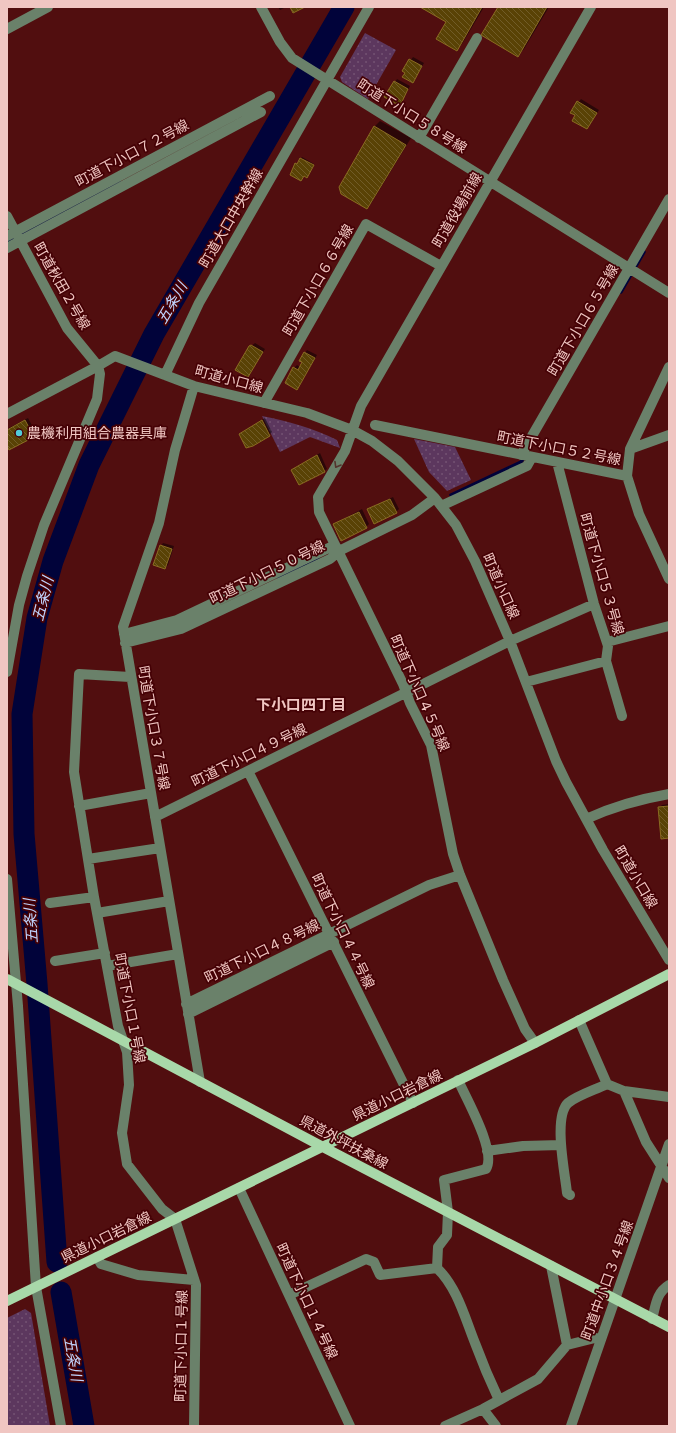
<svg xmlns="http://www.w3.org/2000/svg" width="676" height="1433" font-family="'Archivo Narrow','Noto Sans JP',sans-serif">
	<defs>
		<pattern id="grass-dots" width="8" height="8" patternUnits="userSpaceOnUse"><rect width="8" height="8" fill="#5c375e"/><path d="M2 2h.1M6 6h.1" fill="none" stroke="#745273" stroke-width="1.8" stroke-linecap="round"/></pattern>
		<pattern id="building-back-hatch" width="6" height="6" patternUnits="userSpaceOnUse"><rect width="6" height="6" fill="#594205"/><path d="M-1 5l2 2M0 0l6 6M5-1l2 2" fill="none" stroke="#715c28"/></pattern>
	</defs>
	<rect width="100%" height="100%" fill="#510e0f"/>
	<path fill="url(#grass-dots)" d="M365 33 396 50 368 99 342 82 340 77Z
		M262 416C288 421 313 428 337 440L340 448 310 437 280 452Z
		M414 439 455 447 471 480 447 491 429 472Z
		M25 1309 31 1313 50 1426H7V1318Z"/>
	<path fill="#0007" d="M278 7H286L280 10Z
		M422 7H484L462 44 456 50 447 21Z
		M499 7H549L524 49 518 55Z
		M413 57 424 63 413 82 403 71Z
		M397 79 410 86 400 105 386 97Z
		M581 99 599 110 587 128 576 115 571 112Z
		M380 121 411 138 372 202 366 208 374 127Z
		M302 157 314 164 307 175 296 164 298 163Z
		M255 343 265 349 248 376 250 347Z
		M307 350 317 355 299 386 294 368 297 365 300 367 305 353Z
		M28 418 36 433 33 436 7 444V429Z
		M265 418 272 432 269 435 240 434Z
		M320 453 327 469 324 471 292 470Z
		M393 497 399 509 396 512 368 509Z
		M362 509 369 524 366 527 334 524Z
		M163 543 174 546 168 565 165 568 161 546Z
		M669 804V837L659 808 662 805Z"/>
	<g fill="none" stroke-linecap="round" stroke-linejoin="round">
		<path stroke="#01033a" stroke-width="3.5" d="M23 234 119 182
			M7 242 14 239
			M621 292 644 252
			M451 495 521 462 525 456
			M279 578 318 559"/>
		<path stroke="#01033a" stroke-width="21" d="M57 1262 37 984 24 834 22 714 37 618 53 561 89 465 154 334 344 7
			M61 1292 84 1426"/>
	</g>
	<path fill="url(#building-back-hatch)" stroke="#8a6b21" d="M290 7H305L293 13Z
		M420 7H482L457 51 436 39 446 22Z
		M498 7H547L518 57 481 35Z
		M409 59 422 66 413 83 402 77 405 73 402 71Z
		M394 81 408 89 400 106 384 97Z
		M577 101 597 113 587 129 572 121 575 115 570 113Z
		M374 126 406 145 367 209 341 194 339 187Z
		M300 158 314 165 307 178 304 176 301 181 290 175 295 163 297 164Z
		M251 345 263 352 248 377 235 370 249 346Z
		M304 352 315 358 297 390 285 383 293 367 298 370 302 362 299 361Z
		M25 420 34 437 9 450 7 446V430Z
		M262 420 270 436 253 446 246 448 239 434Z
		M317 455 325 472 299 485 291 470Z
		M390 499 397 513 374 524 367 509Z
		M359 512 367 528 341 541 333 524Z
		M160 545 172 549 165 569 153 565Z
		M669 806V838L661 839 658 807Z"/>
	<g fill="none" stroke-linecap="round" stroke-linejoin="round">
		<path stroke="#6a816a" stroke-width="10" d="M261 7 280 42 292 58 669 293
			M7 29 48 7
			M419 138 477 38
			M7 216 67 328 98 366 7 414
			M7 236 270 96
			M7 248 261 112
			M165 375 194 386 307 413 352 430 372 441 398 461 435 498 456 525 475 561 510 641 556 761 566 782 603 850 669 960
			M194 386 175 450 159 523 123 627 200 1082
			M264 403 366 224 441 266
			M375 425 627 476 639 514 669 579
			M630 449 669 435
			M521 455 669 199
			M557 462 594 604 608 646 606 661 622 716
			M627 476 630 449 669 367
			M441 506 527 466 532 457
			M124 634 177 620 335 545
			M607 642 669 626
			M125 643 181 629 330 559 341 550 412 515 435 498
			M7 672 19 605 27 576 44 525 97 399 100 374 98 366 115 356 165 375 199 303 369 7
			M130 677 79 674 74 772 94 897 118 1026 127 1052 129 1085 122 1133 127 1164 162 1209 175 1219 196 1285 194 1426
			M526 682 606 661
			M248 771 413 1103
			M79 806 151 793
			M155 817 510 641 594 604
			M586 819C612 807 640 799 669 794
			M88 859 160 848
			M7 879 18 1006 36 1287 61 1426
			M50 903 94 897
			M97 913 169 901
			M55 961 105 953
			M107 966 178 954
			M186 1004 429 885 460 875
			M188 1014 334 942
			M579 1020 607 1084 624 1091 669 1097
			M535 1043 525 1029 503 980 460 875 453 854 431 745 410 703 403 684 319 512 318 497 345 451 361 406 591 7
			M458 1080C466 1098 497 1152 486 1169L444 1180 448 1212 447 1235 438 1247 437 1268C457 1287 465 1318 475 1343 482 1362 490 1381 499 1400
			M624 1091 646 1142 669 1178
			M487 1151 523 1146 561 1145
			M239 1188 350 1426
			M570 1195 567 1193C565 1173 553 1117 568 1103 578 1095 595 1090 607 1084
			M97 1257 101 1264 138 1275 194 1280
			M551 1266 567 1345
			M289 1295 366 1259 374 1262 380 1275 437 1268
			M652 1319C656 1305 656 1293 669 1285
			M483 1409 496 1426
			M445 1426 483 1409 538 1379 567 1345 595 1338 600 1339
			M571 1426 669 1144"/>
		<path stroke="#a8d8a9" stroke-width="10" d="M7 979 323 1147 669 1327
			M7 1301 535 1043 669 974"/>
	</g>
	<defs><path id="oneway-chevron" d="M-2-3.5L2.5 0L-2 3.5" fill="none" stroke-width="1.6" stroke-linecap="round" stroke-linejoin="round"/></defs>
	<use stroke="#54342d" href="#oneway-chevron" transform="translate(337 465) rotate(120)"/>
	<circle fill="#52cbd8" stroke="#450105" stroke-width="1.5" cx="19" cy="433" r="4"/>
	<g text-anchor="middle" stroke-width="3.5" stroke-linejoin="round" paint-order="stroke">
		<g font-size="14" fill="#f0c6c2" stroke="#450105">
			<text transform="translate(412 116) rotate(32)" y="5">町道下小口５８号線</text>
			<text transform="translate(132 153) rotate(-28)" y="5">町道下小口７２号線</text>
			<text transform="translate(457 210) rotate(-60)" y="5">町道役場前線</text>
			<text transform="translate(231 218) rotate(-60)" y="5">町道大口中央幹線</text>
			<text transform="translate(318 280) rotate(-60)" y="5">町道下小口６６号線</text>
			<text transform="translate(62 286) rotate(60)" y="5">町道秋田２号線</text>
			<text transform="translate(583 320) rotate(-60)" y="5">町道下小口６５号線</text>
			<text transform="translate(229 379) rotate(15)" y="5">町道小口線</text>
			<text transform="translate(559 448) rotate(11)" y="5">町道下小口５２号線</text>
			<text transform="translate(267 572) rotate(-26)" y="5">町道下小口５０号線</text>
			<text transform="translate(602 574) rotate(74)" y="5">町道下小口５３号線</text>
			<text transform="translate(501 586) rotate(66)" y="5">町道小口線</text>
			<text transform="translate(420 693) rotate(66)" y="5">町道下小口４５号線</text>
			<text transform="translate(154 728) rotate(80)" y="5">町道下小口３７号線</text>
			<text transform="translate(249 755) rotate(-26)" y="5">町道下小口４９号線</text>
			<text transform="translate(636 877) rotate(59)" y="5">町道小口線</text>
			<text transform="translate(343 931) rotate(64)" y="5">町道下小口４４号線</text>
			<text transform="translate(262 951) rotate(-26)" y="5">町道下小口４８号線</text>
			<text transform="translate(130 1008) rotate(79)" y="5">町道下小口１号線</text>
			<text transform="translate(397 1095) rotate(-26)" y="5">県道小口岩倉線</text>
			<text transform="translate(344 1142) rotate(28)" y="5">県道外坪扶桑線</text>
			<text transform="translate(106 1237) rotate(-26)" y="5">県道小口岩倉線</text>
			<text transform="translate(607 1280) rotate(-70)" y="5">町道中小口３４号線</text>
			<text transform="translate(307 1301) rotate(65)" y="5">町道下小口１４号線</text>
			<text transform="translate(181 1346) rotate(-89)" y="5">町道下小口１号線</text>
		</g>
		<g font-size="14" fill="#f0c6c2" stroke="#450105" text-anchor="start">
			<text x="27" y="438">農機利用組合農器具庫</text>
		</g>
		<g font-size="15" font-style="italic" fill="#bfd3fe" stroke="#450105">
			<text transform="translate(172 303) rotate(-60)" y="5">五条川</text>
			<text transform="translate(43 599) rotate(-76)" y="5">五条川</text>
			<text transform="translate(31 921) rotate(-94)" y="5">五条川</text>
			<text transform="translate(73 1359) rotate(80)" y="5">五条川</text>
		</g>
		<g font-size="15" font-weight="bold" fill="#f0c6c2" stroke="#450105">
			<text x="301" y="710">下小口四丁目</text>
		</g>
	</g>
	<rect width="676" height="1433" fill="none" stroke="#f0c6c2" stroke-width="16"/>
</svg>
